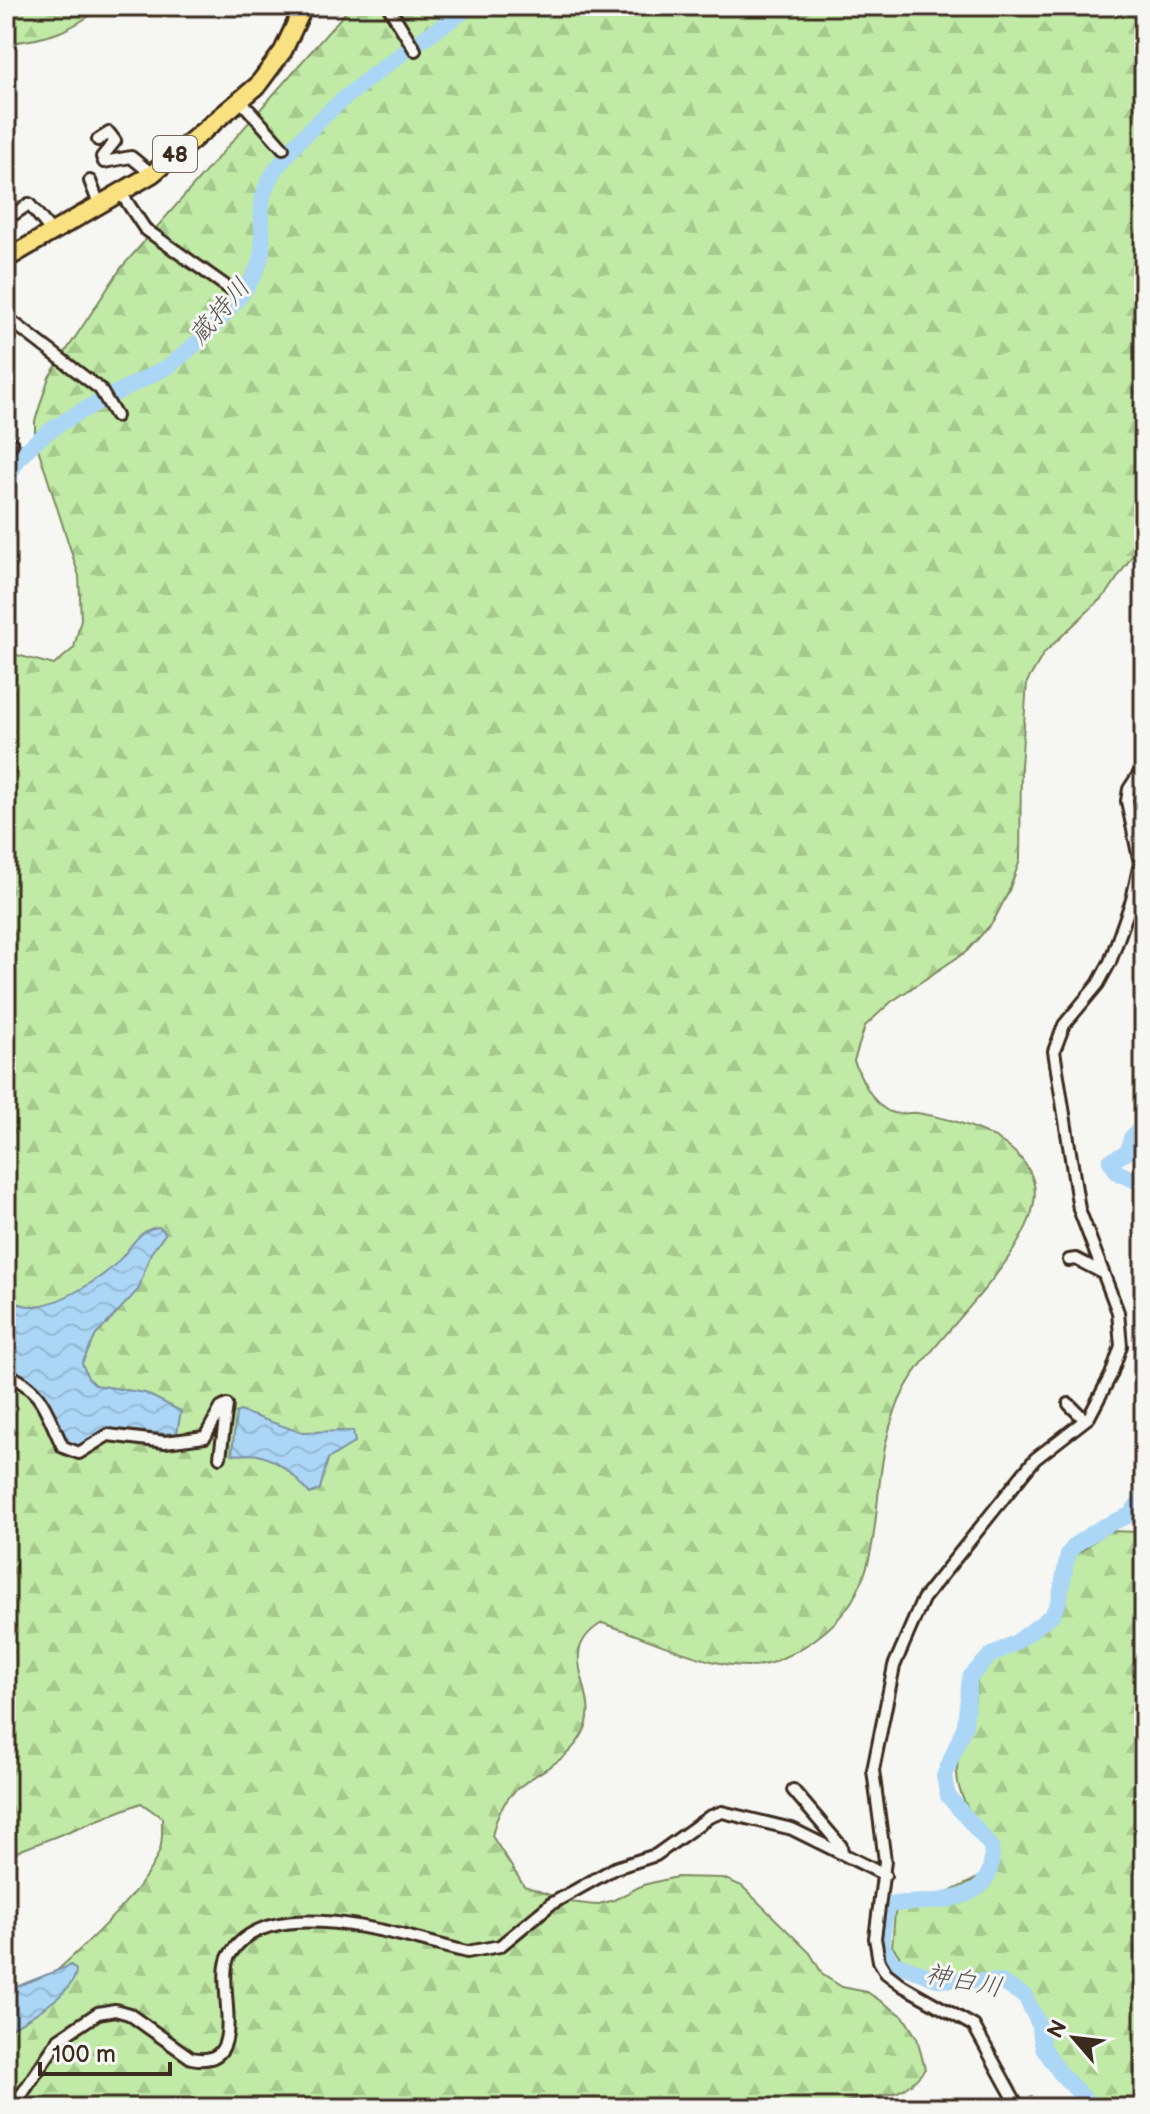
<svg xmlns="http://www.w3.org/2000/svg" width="1150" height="2114" font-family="'Balsamiq Sans','Klee One',sans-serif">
	<defs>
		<pattern id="forest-firs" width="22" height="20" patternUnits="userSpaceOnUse" patternTransform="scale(2)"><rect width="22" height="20" fill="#c0eaa6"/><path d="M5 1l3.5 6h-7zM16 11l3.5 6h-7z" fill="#a6c98e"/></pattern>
		<pattern id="water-waves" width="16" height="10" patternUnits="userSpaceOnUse" patternTransform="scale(2)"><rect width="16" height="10" fill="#abd6f6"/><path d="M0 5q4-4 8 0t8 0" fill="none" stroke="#94b8d2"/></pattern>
	</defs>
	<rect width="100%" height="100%" fill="#f6f6f2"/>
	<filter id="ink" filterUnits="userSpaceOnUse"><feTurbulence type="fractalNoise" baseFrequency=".0125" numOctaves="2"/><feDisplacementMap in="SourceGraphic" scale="16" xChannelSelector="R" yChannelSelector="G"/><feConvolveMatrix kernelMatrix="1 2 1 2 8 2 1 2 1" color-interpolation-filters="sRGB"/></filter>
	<g filter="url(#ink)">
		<path fill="url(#forest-firs)" stroke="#7e8a62" stroke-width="2" d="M6 6H104C69 31 49 40 6 43Z
			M351 6H1144V471L1137 494 1138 547 1108 592 1044 653 1027 682 1021 766 1020 860 1008 893 993 922 967 951 891 1002 865 1026 854 1061C861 1078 874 1108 893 1113 901 1115 910 1112 917 1113 957 1119 1019 1137 1033 1180 1051 1240 933 1336 906 1387 850 1491 917 1600 776 1661 730 1681 649 1637 602 1623 550 1654 605 1693 583 1733 558 1780 505 1769 492 1836L524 1886 570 1902 595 1905 614 1900 643 1885 676 1877 723 1878 742 1886 810 1953 823 1975 842 1987 867 1992 903 2016 917 2038 925 2069C895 2110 866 2088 834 2108H6V2012C47 1982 145 1896 160 1849 163 1839 162 1828 162 1818L141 1803 6 1856V652L54 665 74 648 81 619 79 576 35 439V421L49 377 121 268Z
			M1144 1527V2108H1084L1086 2101 1045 2059 1027 1997 1009 1980 976 1976 947 1979 907 1966 892 1946 895 1912 904 1902 939 1897 986 1874C996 1830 956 1811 957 1770 957 1748 968 1730 973 1710 976 1694 977 1677 980 1661L1016 1640 1059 1602 1075 1556 1107 1531 1140 1532Z"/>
		<path fill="url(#water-waves)" stroke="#7e91a0" stroke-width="2" d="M159 1227 166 1233 151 1253 138 1290 96 1335 82 1363 88 1378 96 1385 145 1393 181 1411 177 1433C141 1437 109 1416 83 1448L67 1446 46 1401 6 1370 8 1306 10 1301C18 1303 26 1307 35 1306 61 1304 106 1277 122 1257 133 1244 141 1228 159 1227Z
			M240 1411 300 1432 353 1431 355 1442 328 1459 320 1489 310 1494C295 1477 282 1461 258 1455 249 1453 241 1456 232 1454L236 1413Z
			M71 1965 76 1970C75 1995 25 2019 6 2032V1991Z"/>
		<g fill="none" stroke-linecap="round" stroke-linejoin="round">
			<path stroke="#7e91a0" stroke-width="3" d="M6 432 26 449"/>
			<path stroke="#abd6f6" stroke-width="16" d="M6 525C6 507 4 487 12 470 31 428 127 389 169 366 198 344 260 287 262 250 264 224 256 203 270 179 307 116 411 46 472 6
				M1144 1013V1016
				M1144 1125 1131 1138 1128 1152 1110 1161 1117 1172 1144 1185
				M1144 1385V1397
				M1094 2108 1061 2074 1043 2047 1038 2022 1025 1996 1001 1982 937 1979 892 1962 881 1944 886 1911 891 1904C933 1900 999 1908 991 1846L948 1796 944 1776 965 1725 970 1677 990 1656 1018 1641 1052 1615 1059 1601 1068 1554 1076 1544 1102 1527 1130 1515 1144 1495"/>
			<defs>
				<path id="minor" d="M388 6 415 50
					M240 100 283 148
					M98 140 109 133 115 141 102 157 104 162 131 157 152 174
					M90 181 99 204
					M121 193 145 229 230 289
					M14 214 29 204 53 233
					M6 317 100 389 116 416
					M6 438 12 444
					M1069 1260 1076 1259 1103 1273
					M6 1304 8 1300
					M6 1374C45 1390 46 1414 63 1447L79 1453 108 1435 165 1442 205 1437 221 1408 227 1405 220 1457
					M1069 1404 1085 1420
					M793 1790 841 1846 842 1853
					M6 2107 22 2094 59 2039 98 2013 115 2010 129 2014 191 2058C253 2070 214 1983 229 1956 268 1888 410 1939 467 1952L500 1946 551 1904 615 1868 656 1855 709 1817 722 1812 792 1829 885 1875
					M1019 2108 974 2026 903 1986 886 1973 879 1961 875 1938 885 1861 873 1770 894 1666 923 1599 1035 1459 1089 1417 1111 1375 1121 1346 1118 1312 1079 1209 1054 1051 1064 1025 1098 984 1110 962 1132 900 1140 863 1127 801 1129 789 1144 766"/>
				<path id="primary" d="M6 259 152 174 257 86 283 51 304 6"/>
			</defs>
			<use href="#minor" stroke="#3b2a1e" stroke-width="16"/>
			<use href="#primary" stroke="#3b2a1e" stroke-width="22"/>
			<use href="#minor" stroke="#f6f6f2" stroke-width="10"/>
			<use href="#primary" stroke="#f9e181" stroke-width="16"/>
		</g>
	</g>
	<g text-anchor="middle" stroke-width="6" stroke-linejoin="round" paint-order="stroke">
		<rect fill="#f6f6f2" stroke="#73675e" stroke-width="2" x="153" y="136" width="44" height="36" rx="6"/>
		<g font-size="22" font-weight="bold" fill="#3b2a1e">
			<text x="175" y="162">48</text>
		</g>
		<g font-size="26" font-style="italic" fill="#575554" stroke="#f6f6f2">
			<text transform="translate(219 311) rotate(-49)" y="9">蔵持川</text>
			<text transform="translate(964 1980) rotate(11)" y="9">神白川</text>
		</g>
	</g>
	<rect width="1150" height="2114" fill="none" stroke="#f6f6f2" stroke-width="32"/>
	<rect x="16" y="16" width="1118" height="2082" fill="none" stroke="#3b2a1e" stroke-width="3" filter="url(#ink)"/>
	<g transform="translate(1074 2038) rotate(298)" stroke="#f6f6f2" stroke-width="6" paint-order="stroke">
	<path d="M0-6L14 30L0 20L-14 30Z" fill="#3b2a1e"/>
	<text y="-12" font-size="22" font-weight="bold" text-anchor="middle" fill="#3b2a1e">N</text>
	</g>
	<path d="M40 2062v12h130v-12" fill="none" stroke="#3b2a1e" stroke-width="4"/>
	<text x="52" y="2062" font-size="24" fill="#3b2a1e" stroke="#f6f6f2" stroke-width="6" paint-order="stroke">100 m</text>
</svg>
